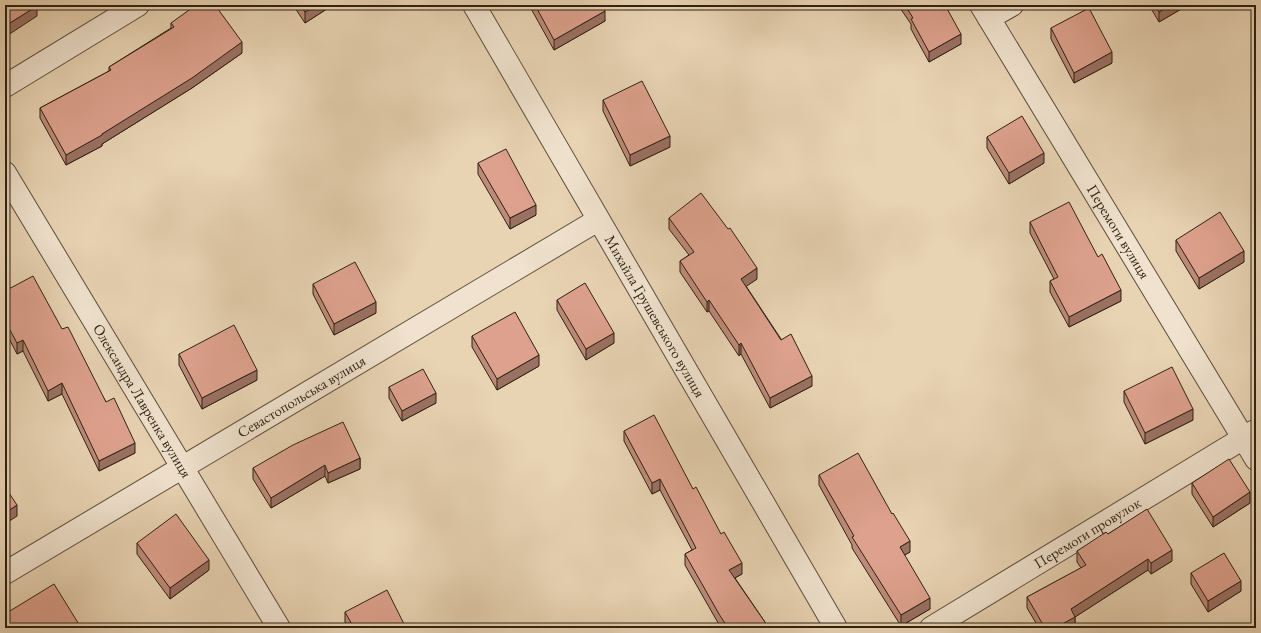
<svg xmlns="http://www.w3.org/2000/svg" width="1261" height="633" font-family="'EB Garamond',serif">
	<rect width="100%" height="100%" fill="#e8d3b3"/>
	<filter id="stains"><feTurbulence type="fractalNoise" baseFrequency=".005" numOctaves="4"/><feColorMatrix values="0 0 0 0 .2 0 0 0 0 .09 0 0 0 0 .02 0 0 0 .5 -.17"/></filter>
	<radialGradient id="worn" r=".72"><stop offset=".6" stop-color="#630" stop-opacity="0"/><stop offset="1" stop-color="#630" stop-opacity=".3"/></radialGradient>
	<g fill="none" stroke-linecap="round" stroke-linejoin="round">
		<defs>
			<g id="minor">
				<path id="s1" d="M474 5 836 628"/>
				<path id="s2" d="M981 5 1256 459"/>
				<path d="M989 18 1012 5"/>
				<path d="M5 86 138 5"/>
				<path id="s3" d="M5 173 279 628"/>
				<path id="s4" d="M5 573 598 220"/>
				<path id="s5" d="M931 628 1255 431"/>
			</g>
		</defs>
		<use href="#minor" stroke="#5c4e3b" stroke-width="24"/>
		<use href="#minor" stroke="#f0e2ce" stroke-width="22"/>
	</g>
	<path fill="#be8a79" stroke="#2e2213" d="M293 5H333L305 23Z
		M529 5H601L605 21 554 50Z
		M898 5H945L961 44 929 62 911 29V24Z
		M1149 5H1188L1159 22Z
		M171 23 242 53 192 88 102 144V146L66 165 40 118V108L109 71V67L171 28Z
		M1051 28 1112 63 1074 83 1051 39Z
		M603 100 670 147 630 166 603 111Z
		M987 137 1044 163 1009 184 987 148Z
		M478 163 536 215 510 229 478 174Z
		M669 218 757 279 746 286 812 386 770 408 741 354 739 356 709 311 707 312 680 272V261L689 255 669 229Z
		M1030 222 1121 301 1069 327 1050 292V281L1054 279 1030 233Z
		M1176 240 1244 262 1199 289 1176 251Z
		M313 284 376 313 334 335 313 294Z
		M5 291 62 329 106 402 135 453 99 471 62 394 48 401 23 351 17 354 5 331Z
		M557 300 614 343 586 360 557 310Z
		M472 336 539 366 497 390 472 347Z
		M179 354 257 380 202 409 179 365Z
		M389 387 436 403 402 421 389 398Z
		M1124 391 1193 420 1145 444 1124 402Z
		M624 431 693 489 742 574 735 578 769 628H721L685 565V554L692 550 660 490 652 494 624 441Z
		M360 458V469L328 483 325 476 271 508 253 479V468Z
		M819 475 910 552 904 555 930 609 901 626 852 548V545L819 485Z
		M1192 483 1250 503 1213 527 1192 494Z
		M1108 534 1172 561 1151 574 1148 570 1075 617V628H1039L1027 608V597L1081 568 1077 562V551Z
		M137 543 209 570 170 599 137 554Z
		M1191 573 1241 591 1208 612 1191 584Z
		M345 612 406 628H348L345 622Z"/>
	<path fill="#9b7163" stroke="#2e2213" d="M316 5H333L305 23V12Z
		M1171 5H1188L1159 22V12Z
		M37 6V16L5 37V26Z
		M605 11V21L554 50V40Z
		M961 34V44L929 62V52Z
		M242 42V53L192 88 102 144V146L66 165V155L102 134Z
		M1112 52V63L1074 83V73Z
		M670 136V147L630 166V155Z
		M1044 153V163L1009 184V173Z
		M536 205V215L510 229V218Z
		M1244 251V262L1199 289V278Z
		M757 268V279L741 290V279Z
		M1121 290V301L1069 327V317Z
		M709 300V311L707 312V302Z
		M376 302V313L334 335V324Z
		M614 333V343L586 360V349Z
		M23 340V351L17 354V343Z
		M741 343V354L739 356V345Z
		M539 355V366L497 390V379Z
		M257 370V380L202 409V398Z
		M812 376V386L770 408V398Z
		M62 383V394L48 401V391Z
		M436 393V403L402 421V411Z
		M1193 409V420L1145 444V433Z
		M135 443V453L99 471V461Z
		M360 458V469L328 483V473Z
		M325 465V476L271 508V498Z
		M660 479V490L652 494V483Z
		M1250 492V503L1213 527V517Z
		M17 505V516L5 524V513Z
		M910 541V552L900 558V547Z
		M1172 550V561L1151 574V563Z
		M1148 559V570L1075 617V628H1055L1071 609Z
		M209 560V570L170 599V588Z
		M742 563V574L729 581V570Z
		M1241 581V591L1208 612V601Z
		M930 598V609L901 626V615Z"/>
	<path fill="#dda18d" stroke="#2e2213" d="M5 5H37V6L5 26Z
		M196 5H215L242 42 192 78 102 134V135L66 155 40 108 111 70 109 67 174 27 171 23Z
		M300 5H316L305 12Z
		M535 5H601L605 11 554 40Z
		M905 5H945L961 34 929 52 911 19 913 18Z
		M1155 5H1171L1159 12Z
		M1089 8 1112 52 1074 73 1051 28Z
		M642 81 670 136 630 155 603 100Z
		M1022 116 1044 153 1009 173 987 137Z
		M506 149 536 205 510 218 478 163Z
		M701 193 728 229 730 228 757 268 741 279 781 340 791 334 812 376 770 398 741 343 739 345 709 300 707 302 680 261 694 252 669 218Z
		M1069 202 1098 257 1102 254 1121 290 1069 317 1050 281 1058 277 1030 222Z
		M1220 212 1244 251 1199 278 1176 240Z
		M355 262 376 302 334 324 313 284Z
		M33 276 62 329 68 327 106 402 114 398 135 443 99 461 62 383 48 391 23 340 17 343 5 321V291Z
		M585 283 614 333 586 349 557 300Z
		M515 312 539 355 497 379 472 336Z
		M234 325 257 370 202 398 179 354Z
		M1172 367 1193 409 1145 433 1124 391Z
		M423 369 436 393 402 411 389 387Z
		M654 415 693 489 696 487 721 534 724 532 742 563 729 570 769 628H728L719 614 685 554 696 548 660 479 652 483 624 431Z
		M343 422 360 458 328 473 325 465 271 498 253 468 293 445Z
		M858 453 892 514 893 513 910 541 900 547 930 598 901 615 852 537 854 536 819 475Z
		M1229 459 1250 492 1213 517 1192 483Z
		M5 487 17 505 5 513Z
		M1147 509 1172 550 1151 563 1148 559 1071 609 1075 617 1055 628H1045L1027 597 1086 565 1077 551 1106 532 1108 534Z
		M176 514 209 560 170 588 137 543Z
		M1224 553 1241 581 1208 601 1191 573Z
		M54 584 80 626 76 628H5V614Z
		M387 590 406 628H354L345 612Z"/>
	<g text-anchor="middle" stroke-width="3.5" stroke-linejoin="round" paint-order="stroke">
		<g font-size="15" fill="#2e2213" stroke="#f0e2ce">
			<text dy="5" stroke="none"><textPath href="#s2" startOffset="265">Перемоги вулиця</textPath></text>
			<text dy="5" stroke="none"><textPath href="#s1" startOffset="360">Михайла Грушевського вулиця</textPath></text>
			<text dy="5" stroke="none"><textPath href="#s4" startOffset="345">Севастопольська вулиця</textPath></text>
			<text dy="5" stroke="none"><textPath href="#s3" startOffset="266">Олександра Лавренка вулиця</textPath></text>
			<text dy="5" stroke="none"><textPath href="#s5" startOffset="183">Перемоги провулок</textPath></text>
		</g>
	</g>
	<rect width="1261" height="633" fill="none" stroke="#e8d3b3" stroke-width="20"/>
	<rect x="6" y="6" width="1249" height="621" fill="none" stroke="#2e2213" stroke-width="2"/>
	<rect x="10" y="10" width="1241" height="613" fill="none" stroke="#2e2213"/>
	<rect width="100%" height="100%" filter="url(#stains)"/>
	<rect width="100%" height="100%" fill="url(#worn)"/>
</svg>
